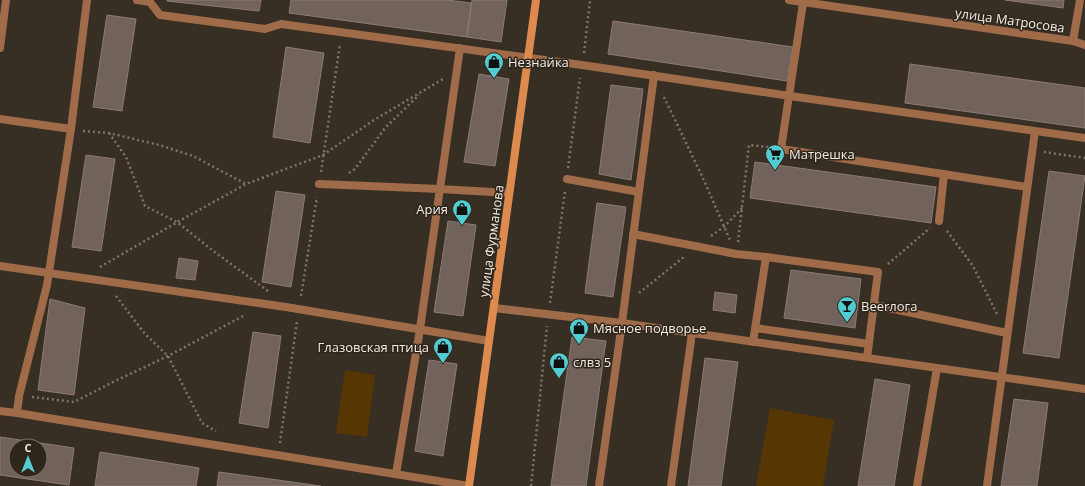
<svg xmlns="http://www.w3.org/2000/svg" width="1085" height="486" font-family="'Open Sans',sans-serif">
	<rect width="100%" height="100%" fill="#382f24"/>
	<path fill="#563704" d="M345 370 375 375 367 437 336 433Z
		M770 408 834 420 823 486H756Z"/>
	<path fill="#71625b" stroke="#8a7b73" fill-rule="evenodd" d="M167 0H261L259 11 167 1Z
		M291 0H447L471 3 467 37 289 13Z
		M472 0H507L501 42 467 37Z
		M1005 0H1064L1063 8Z
		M107 15 136 19 122 111 93 107Z
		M613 21 793 47 787 81 608 54Z
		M286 47 324 53 310 143 273 137Z
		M910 64 1085 88V128L905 103Z
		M479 74 509 79 495 166 464 162Z
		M611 85 643 89 631 180 599 174Z
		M86 155 115 159 101 251 72 247Z
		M755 162 936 187 931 223 750 198Z
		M1049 171 1085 176 1059 358 1023 353Z
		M276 191 305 195 291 287 262 282Z
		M597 203 626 207 613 297 585 293Z
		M448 221 476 225 463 316 434 312Z
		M179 258 198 261 195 280 176 278Z
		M791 270 861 279 855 328 784 318Z
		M715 292 737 295 735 313 713 310Z
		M50 299 85 308 74 395 38 390Z
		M253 332 281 336 268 428 239 423Z
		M572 337 606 341 586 486H551Z
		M705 358 738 362 721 486H688Z
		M429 360 457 364 443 456 415 451Z
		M875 379 910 385 894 486H858Z
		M1014 399 1048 403 1037 486H1001Z
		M0 437 74 448 69 485 0 475ZM16 446H40V470H16Z
		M100 452 199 468 196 486H95Z
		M219 472 321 486H217Z"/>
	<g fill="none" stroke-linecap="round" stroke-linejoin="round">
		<path stroke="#7d756c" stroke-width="2.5" stroke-dasharray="2 3" stroke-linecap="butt" d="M584 53 590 0
			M664 97 702 176 730 240
			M83 131 109 133 159 145 193 156 246 184
			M109 133 126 157 145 206 177 222 212 250 268 291
			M1044 152 1085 158
			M568 168 580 78
			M321 172 340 44
			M349 173 355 169 385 128 419 95
			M947 231 973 266 997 314
			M711 236 725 226 742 208
			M738 242 749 145 768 147
			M888 264 930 228
			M100 267 181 220 246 184 323 155 374 120 443 79
			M639 293 684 257
			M116 296 145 334 168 356 202 423 216 431
			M301 296 317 197
			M550 303 565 191
			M32 397 74 402 115 381 168 356 245 315
			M280 443 297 321
			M531 486 547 326"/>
		<path stroke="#9f6b48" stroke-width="8" d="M137 0 150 2 160 15 265 29 281 24 582 65 790 96 1085 138
			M789 0 1073 41 1085 45
			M803 3 781 149 1027 187
			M1073 41 1080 0
			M0 48 6 0
			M0 119 71 129
			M567 179 639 192
			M319 184 440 189 509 193
			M939 221 944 174
			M633 234 736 254 766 257 753 342
			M766 257 878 272 867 358
			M0 266 286 307 489 341
			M874 305 1007 333
			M494 308 622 323 1085 389
			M755 328 869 344
			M0 411 17 413 469 486
			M17 413 19 396 47 285 71 129 87 0
			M396 474 420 329 460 48
			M599 486 622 323 654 75
			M671 486 692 333
			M917 486 937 368
			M987 486 1035 131"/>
		<path stroke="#dd8a4f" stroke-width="8" d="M469 486 536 0"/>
	</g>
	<defs>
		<symbol id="shop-pin" viewBox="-11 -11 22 30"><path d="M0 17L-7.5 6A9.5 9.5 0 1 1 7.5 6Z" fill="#52ccd1" stroke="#2e251b"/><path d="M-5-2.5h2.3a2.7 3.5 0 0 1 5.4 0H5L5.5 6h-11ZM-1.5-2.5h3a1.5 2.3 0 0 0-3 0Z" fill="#111"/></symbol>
		<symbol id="supermarket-pin" viewBox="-11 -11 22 30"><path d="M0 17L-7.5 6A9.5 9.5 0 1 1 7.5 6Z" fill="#52ccd1" stroke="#2e251b"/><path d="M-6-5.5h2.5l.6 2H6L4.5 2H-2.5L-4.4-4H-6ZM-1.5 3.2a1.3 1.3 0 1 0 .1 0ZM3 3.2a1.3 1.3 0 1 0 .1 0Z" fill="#111"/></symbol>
		<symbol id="bar-pin" viewBox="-11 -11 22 30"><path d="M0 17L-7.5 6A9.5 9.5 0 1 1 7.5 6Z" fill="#52ccd1" stroke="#2e251b"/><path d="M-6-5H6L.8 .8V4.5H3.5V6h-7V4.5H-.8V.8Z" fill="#111"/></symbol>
	</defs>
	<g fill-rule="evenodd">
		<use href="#shop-pin" x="483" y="51" width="22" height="30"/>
		<use href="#supermarket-pin" x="764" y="143" width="22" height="30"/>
		<use href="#shop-pin" x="451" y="198" width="22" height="30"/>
		<use href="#bar-pin" x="836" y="295" width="22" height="30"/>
		<use href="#shop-pin" x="568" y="317" width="22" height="30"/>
		<use href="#shop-pin" x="432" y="336" width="22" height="30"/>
		<use href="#shop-pin" x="548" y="351" width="22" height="30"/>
	</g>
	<g text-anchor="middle" stroke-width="3" stroke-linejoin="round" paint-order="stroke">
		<g font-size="13" fill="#f2ece5" stroke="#2e251b">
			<text transform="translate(1010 20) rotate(8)" y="5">улица Матросова</text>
			<text transform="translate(491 241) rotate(-82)" y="5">улица Фурманова</text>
		</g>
		<g font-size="13" fill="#f2ece5" stroke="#2e251b" text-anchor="start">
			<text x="508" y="67">Незнайка</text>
			<text x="789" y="159">Матрешка</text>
			<text x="448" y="214" text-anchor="end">Ария</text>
			<text x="861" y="311">Beerлога</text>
			<text x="593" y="333">Мясное подворье</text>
			<text x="429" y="352" text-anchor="end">Глазовская птица</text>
			<text x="573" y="367">слвз 5</text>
		</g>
	</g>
	<g transform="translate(28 458)"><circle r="19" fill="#2e251b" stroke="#7c756c"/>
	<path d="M0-3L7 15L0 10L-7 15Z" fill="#52ccd1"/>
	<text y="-6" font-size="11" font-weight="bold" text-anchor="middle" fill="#f2ece5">С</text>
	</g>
</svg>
